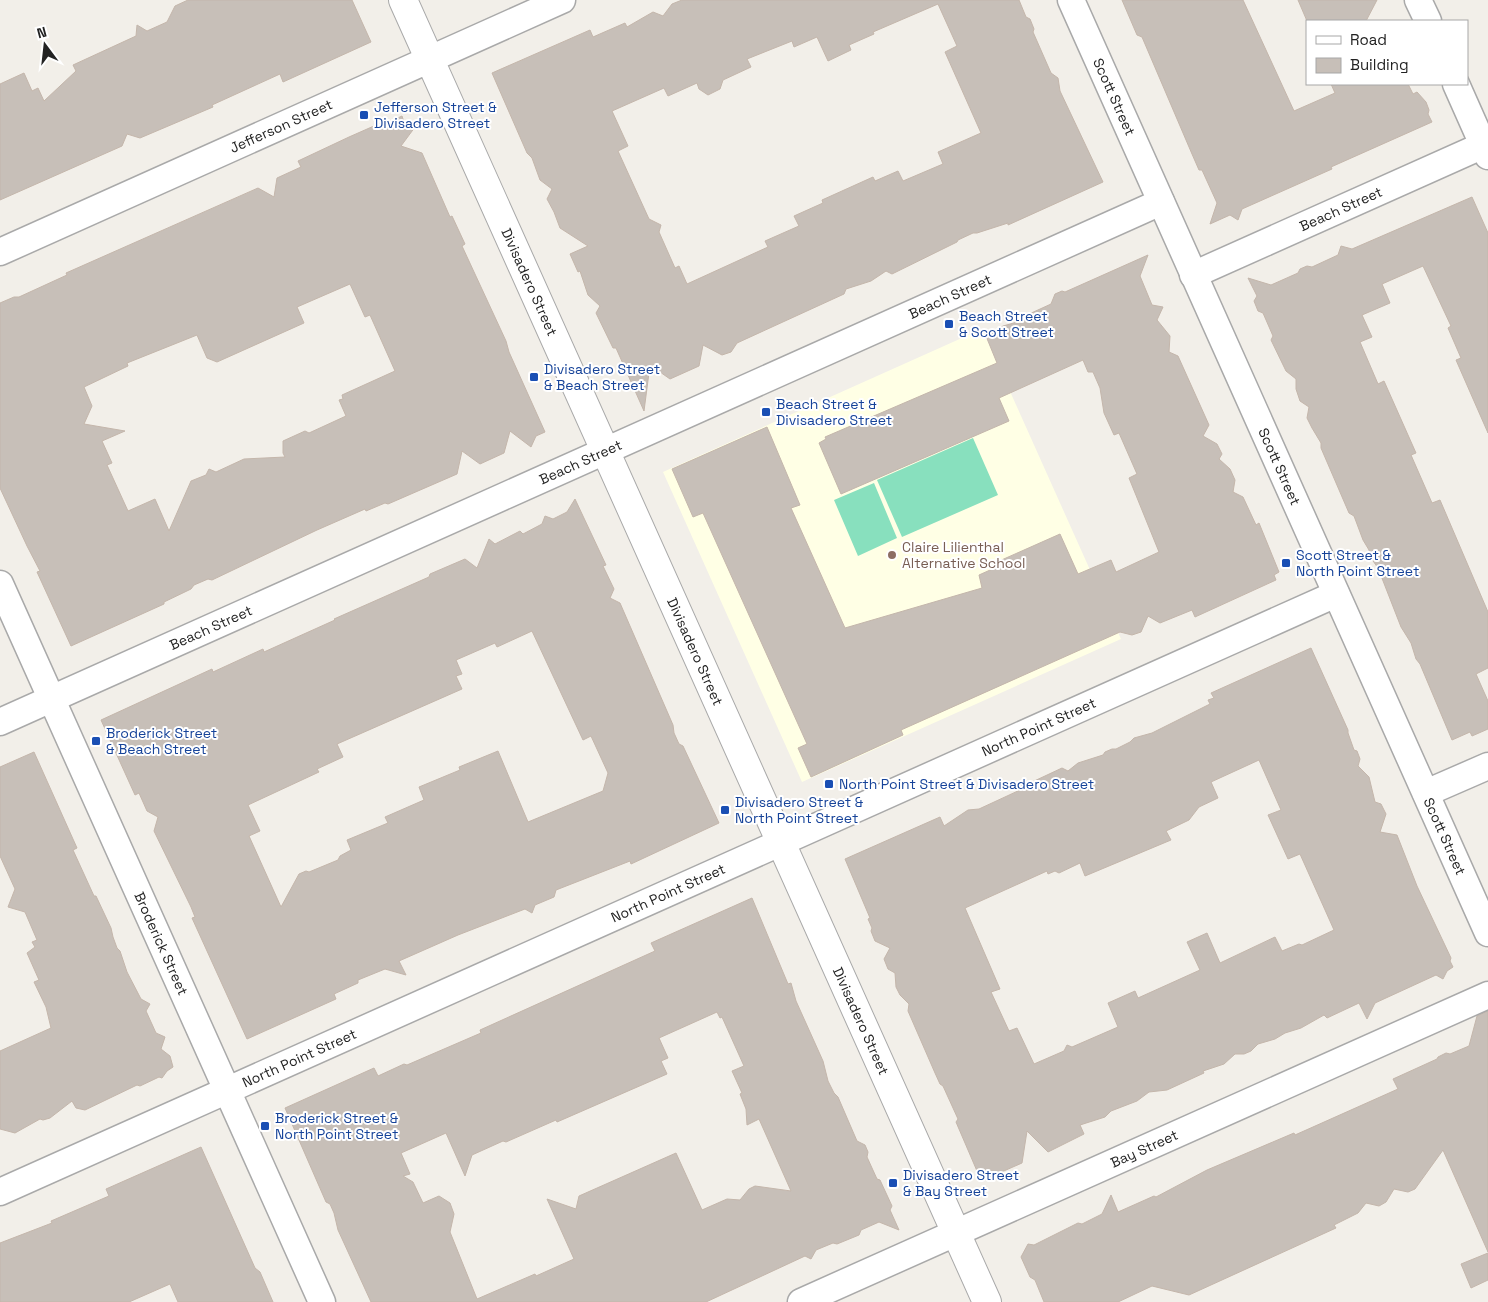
<svg xmlns="http://www.w3.org/2000/svg" width="1488" height="1302" font-family="'Space Grotesk',sans-serif">
	<rect width="100%" height="100%" fill="#f2efe9"/>
	<path fill="#ffffe5" d="M982 329 1121 639 802 782 663 472Z"/>
	<path fill="#88e0be" d="M973 438 998 495 902 537 877 480Z
		M874 483 897 538 858 556 834 500Z"/>
	<path fill="#c7bfb8" stroke="#c4b6ab" fill-rule="evenodd" d="M188 0H352L371 42 283 82 280 74 212 105 213 107 140 138 127 134 122 146 0 200V84L24 73 32 91 38 88 44 101 76 71 73 65 136 36 137 25 147 31 167 22 175 6Z
		M682 0H1019L1026 17 1030 19 1034 29 1033 32 1051 73 1058 78 1060 91 1103 182 1008 225V223L977 233H973L958 240 957 242 892 274 886 271 871 281 846 289 844 294 737 343 731 352 722 355 703 345 699 366 670 379 650 365 644 411 616 348H613L596 313 600 306 588 295 580 271 578 272 570 254 588 246 560 228 554 212 547 199 552 189 540 180 532 158 527 153 492 73 590 30 593 37 625 23 627 27 653 12 663 16 672 4ZM938 4 957 46 945 52 981 133 938 152 943 164 903 181 898 171 875 181 873 177 822 200 823 203 794 216 799 226 765 241 768 247 687 284 679 266 675 268 659 232 661 225 649 219 618 151 628 146 612 111 664 88 668 96 697 83 699 89 708 95 720 89 723 80 751 67 747 59 792 41 794 47 817 37 828 61 851 50 849 45 874 34 873 32Z
		M1122 0H1243L1294 111 1335 93 1331 84H1408L1413 94 1417 92 1426 102 1429 110 1428 114 1432 122 1331 167 1332 169 1242 209 1238 220 1230 215 1210 224 1217 203 1202 170H1199L1192 154 1142 37 1137 35Z
		M1298 0H1377L1366 21H1307Z
		M402 116 404 122 418 123 401 146 422 153 450 217 452 216 465 244 462 246 506 341 509 352 545 432 536 436 531 447 510 431 504 453 480 464 462 451 457 474 388 504 385 503 366 511 365 509 317 530 212 580 208 579 194 585 191 589 164 602V604L71 646 37 572 40 571 27 546 0 488V303L14 297H19L67 275 66 273 258 188 274 197 277 178 301 167 298 161 349 137 383 122 385 124ZM350 284 365 317 370 315 395 371 342 395 343 399 339 400 346 416 309 433 305 431 283 441V453L285 457 244 459 216 472 209 469 206 475 191 481 169 531 155 499 128 511 107 465 112 463 102 441 125 431 84 424 92 406 84 387 128 366 127 363 197 335 207 358 217 362 304 323 297 307Z
		M1472 197 1488 233V433L1456 360 1461 358 1448 328 1451 326 1423 266 1382 284 1390 303 1362 315 1372 337 1360 342 1378 384 1384 381 1416 453 1411 455 1432 503 1440 500 1488 612V668L1476 674 1488 701V729L1472 736 1470 732 1452 740 1420 664 1416 659 1411 643 1401 627 1378 568 1371 558 1369 550 1363 540 1354 516 1349 513 1321 448V443L1312 428 1307 418 1309 407 1300 401 1296 389V379L1286 371 1271 340 1273 336 1263 313 1258 311 1254 301 1257 296 1248 278 1271 285 1298 273 1300 269 1307 266 1312 267 1338 255 1341 246 1352 249Z
		M1148 255 1140 276 1152 305 1163 307 1157 320 1170 336 1169 352 1178 356 1209 425 1203 436 1217 444 1222 454 1219 459 1230 469 1235 480 1233 492 1243 497 1256 525 1259 523 1279 572 1274 575 1276 580 1195 617 1192 610 1160 623 1148 616 1141 632 1132 635 1120 632 901 730 903 735 811 777 798 748 807 744 703 513 693 517 672 469 767 427 800 505 791 508 845 628 982 588 979 575 999 566 997 562 1060 534 1078 574 1111 560 1116 572 1159 552 1129 478 1137 474 1119 433 1114 435 1104 413 1100 388 1093 372H1088L1083 360 999 398 1009 421 841 494 819 443 826 439 825 437 997 363 986 336 1003 326 1021 321 1027 315 1051 304 1055 294 1062 291 1065 292Z
		M575 499 606 565 603 566 614 589 610 598 620 603 673 725 674 733 679 744 683 746 719 823 631 864 630 861 556 890 554 897 535 905 532 913 525 909 458 935 399 961 406 975 385 969 358 980V983L334 994 336 999 247 1039 192 918 195 917 191 907 154 831 158 817 147 811 139 793 135 795 101 720 212 669 213 672 263 649 264 652 295 638 335 620 334 619 429 577 430 574 465 559 477 568 489 539 495 544 520 531 523 534 542 524 545 516 553 519 567 512ZM532 631 583 740 591 736 608 773 603 791 528 822 498 751 459 767 460 770 419 787 424 800 385 817 388 823 347 840 351 850 340 856 338 860 309 872 306 871 299 874 281 907 249 836 260 831 248 805 319 772 317 769 343 757 337 744 462 689 456 676 462 674 456 660 495 643 497 647Z
		M1311 648 1348 730V733L1354 750 1357 751 1360 759 1358 766 1369 777 1375 802 1381 804 1386 814 1380 832 1397 835 1417 886 1451 958 1450 961 1453 967 1447 971 1443 979 1436 975 1375 1003 1367 1019 1359 1003 1327 1018 1324 1015 1301 1028 1285 1033 1275 1039 1258 1044 1251 1051 1244 1054H1235L1224 1064 1203 1071 1204 1073 1167 1090 1149 1092 1137 1101 1111 1111 1105 1117 1080 1125 1084 1134 1048 1152 1027 1131 1022 1163 990 1177 987 1175 984 1176 982 1172 977 1171 956 1122 958 1119 943 1086 940 1084 935 1073 908 1011 909 1004 900 995 896 987 895 973 888 969 884 959 890 948 875 941 871 931 872 928 868 919 870 918 845 859 940 817 944 826 968 810 979 809 1020 790 1024 780 1030 783 1062 768 1068 771 1078 763 1103 755 1105 752 1112 749H1116L1130 742 1134 738 1152 733 1210 704 1208 700 1214 698 1211 693ZM1259 760 1281 810 1268 815 1288 859 1300 854 1334 930 1302 945 1299 944 1282 951 1275 937 1220 963 1207 933 1187 942 1200 970 1138 998 1135 991 1108 1003 1118 1027 1072 1047 1067 1045 1064 1051 1034 1064 1017 1028 1009 1031 991 992 1000 989 965 908 1047 871 1048 874 1055 871 1059 873 1080 863 1085 876 1171 840 1166 831 1189 820 1199 807 1218 798 1211 782Z
		M34 752 77 848 73 850 94 896H96L111 928 113 937 117 948 120 951 127 972 141 999 150 1004 146 1011 156 1033 165 1037 161 1049 170 1056 173 1067 167 1071 162 1078 159 1077 140 1086 137 1085 85 1110 76 1108 72 1101 50 1118 43 1120 40 1119 15 1133 0 1129V1051L51 1028 46 1007 34 982 39 980 27 953 35 947 32 942 37 940 25 912 8 907 15 889 0 856V767Z
		M752 898 788 984 791 983 796 1001 823 1061 828 1081 834 1093 838 1097 857 1141 865 1145 868 1152 867 1157 877 1179 880 1180 892 1206 890 1210 899 1230 879 1222 861 1230 859 1235 837 1244 833 1243 816 1250 811 1259 805 1256 706 1302H371L338 1230 334 1213 330 1204 326 1202 285 1108 374 1068 378 1076 404 1064 407 1065 481 1033 480 1030 655 951 651 943ZM717 1012 720 1018 722 1017 744 1066 732 1071 742 1093 740 1094 746 1109 747 1125 759 1119 791 1191 755 1186 749 1189 740 1200 727 1199 702 1210 676 1153 579 1196 576 1209 547 1199 574 1259 536 1276 535 1274 477 1299 450 1232 454 1214 450 1203 439 1196 423 1203 413 1182 403 1176 410 1174 401 1153 446 1133 465 1176 472 1155 503 1141 506 1142 556 1120 557 1122 667 1074 661 1061 668 1058 659 1038Z
		M1488 1011V1252L1443 1150 1415 1189 1408 1192 1394 1189 1386 1202 1379 1206 1366 1203 1358 1213 1334 1225 1336 1228 1189 1295 1152 1286 1118 1302H1044L1035 1280 1030 1277 1021 1257 1028 1244 1034 1245 1078 1223 1082 1224 1102 1214 1111 1195 1118 1212 1154 1196 1156 1197 1207 1170 1294 1133 1295 1135 1398 1089 1393 1079 1437 1059 1438 1057 1446 1053 1450 1054 1469 1046 1477 1016Z
		M201 1147 255 1268 260 1272 273 1302H178L170 1284 129 1302H0V1243L52 1223 51 1221 109 1196 106 1189Z
		M1488 1253V1280L1471 1288 1461 1264Z"/>
	<g fill="none" stroke-linecap="round" stroke-linejoin="round">
		<defs>
			<g id="minor">
				<path id="s1" d="M1071 0 1488 933"/>
				<path d="M1418 0 1428 21"/>
				<path d="M1456 84 1488 156"/>
				<path id="s2" d="M0 252 562 0"/>
				<path id="s3" d="M1193 275 1488 143"/>
				<path id="s4" d="M0 584 322 1302"/>
				<path id="s5" d="M0 722 1161 202"/>
				<path d="M1426 793 1488 766"/>
				<path id="s6" d="M0 1192 1336 594"/>
				<path id="s7" d="M801 1302 1488 995"/>
			</g>
			<g id="tertiary">
				<path id="s8" d="M403 0 987 1302"/>
			</g>
		</defs>
		<use href="#minor" stroke="#a9a9a9" stroke-width="29"/>
		<use href="#tertiary" stroke="#a9a9a9" stroke-width="30"/>
		<use href="#minor" stroke="#fff" stroke-width="26"/>
		<use href="#tertiary" stroke="#fff" stroke-width="28"/>
	</g>
	<g fill="#1a4fb4" stroke="#fff" stroke-width="2">
		<rect x="359" y="110" width="10" height="10" rx="2.5"/>
		<rect x="944" y="319" width="10" height="10" rx="2.5"/>
		<rect x="529" y="372" width="10" height="10" rx="2.5"/>
		<rect x="761" y="407" width="10" height="10" rx="2.5"/>
		<rect x="1281" y="558" width="10" height="10" rx="2.5"/>
		<rect x="91" y="736" width="10" height="10" rx="2.5"/>
		<rect x="824" y="779" width="10" height="10" rx="2.5"/>
		<rect x="720" y="805" width="10" height="10" rx="2.5"/>
		<rect x="260" y="1121" width="10" height="10" rx="2.5"/>
		<rect x="888" y="1178" width="10" height="10" rx="2.5"/>
	</g>
	<circle fill="#8d6e63" stroke="#fff" stroke-width="2" cx="892" cy="555" r="5"/>
	<g text-anchor="middle" stroke-width="4" stroke-linejoin="round" paint-order="stroke">
		<g font-size="14" fill="#222" stroke="#fff">
			<text dy="5" stroke="none"><textPath href="#s1" startOffset="106">Scott Street</textPath></text>
			<text dy="5" stroke="none"><textPath href="#s2" startOffset="308">Jefferson Street</textPath></text>
			<text dy="5" stroke="none"><textPath href="#s3" startOffset="162">Beach Street</textPath></text>
			<text dy="5" stroke="none"><textPath href="#s8" startOffset="309">Divisadero Street</textPath></text>
			<text dy="5" stroke="none"><textPath href="#s5" startOffset="1041">Beach Street</textPath></text>
			<text dy="5" stroke="none"><textPath href="#s5" startOffset="636">Beach Street</textPath></text>
			<text dy="5" stroke="none"><textPath href="#s1" startOffset="511">Scott Street</textPath></text>
			<text dy="5" stroke="none"><textPath href="#s5" startOffset="231">Beach Street</textPath></text>
			<text dy="5" stroke="none"><textPath href="#s8" startOffset="714">Divisadero Street</textPath></text>
			<text dy="5" stroke="none"><textPath href="#s6" startOffset="1138">North Point Street</textPath></text>
			<text dy="5" stroke="none"><textPath href="#s1" startOffset="916">Scott Street</textPath></text>
			<text dy="5" stroke="none"><textPath href="#s6" startOffset="732">North Point Street</textPath></text>
			<text dy="5" stroke="none"><textPath href="#s4" startOffset="394">Broderick Street</textPath></text>
			<text dy="5" stroke="none"><textPath href="#s8" startOffset="1119">Divisadero Street</textPath></text>
			<text dy="5" stroke="none"><textPath href="#s6" startOffset="328">North Point Street</textPath></text>
			<text dy="5" stroke="none"><textPath href="#s7" startOffset="376">Bay Street</textPath></text>
		</g>
		<g font-size="14" fill="#164399" stroke="#fff" text-anchor="start">
			<text x="374" y="112">Jefferson Street &amp;<tspan x="374" dy="16">Divisadero Street</tspan></text>
			<text x="959" y="321">Beach Street<tspan x="959" dy="16">&amp; Scott Street</tspan></text>
			<text x="544" y="374">Divisadero Street<tspan x="544" dy="16">&amp; Beach Street</tspan></text>
			<text x="776" y="409">Beach Street &amp;<tspan x="776" dy="16">Divisadero Street</tspan></text>
			<text x="1296" y="560">Scott Street &amp;<tspan x="1296" dy="16">North Point Street</tspan></text>
			<text x="106" y="738">Broderick Street<tspan x="106" dy="16">&amp; Beach Street</tspan></text>
			<text x="839" y="789">North Point Street &amp; Divisadero Street</text>
			<text x="735" y="807">Divisadero Street &amp;<tspan x="735" dy="16">North Point Street</tspan></text>
			<text x="275" y="1123">Broderick Street &amp;<tspan x="275" dy="16">North Point Street</tspan></text>
			<text x="903" y="1180">Divisadero Street<tspan x="903" dy="16">&amp; Bay Street</tspan></text>
		</g>
		<g font-size="14" fill="#785e54" stroke="#fff" text-anchor="start">
			<text x="902" y="552">Claire Lilienthal<tspan x="902" dy="16">Alternative School</tspan></text>
		</g>
	</g>
	<rect x="1306" y="20" width="162" height="65" fill="#ffffff" stroke="#a7a7a7"/>
	<rect x="1316" y="36" width="25" height="8" fill="#ffffff" stroke="#a7a7a7"/>
	<text x="1350" y="45" font-size="15" fill="#222222">Road</text>
	<rect x="1316" y="58" width="25" height="15" fill="#c7bfb8" stroke="#a7a7a7"/>
	<text x="1350" y="70" font-size="15" fill="#222222">Building</text>
	<g transform="translate(45 45) rotate(345)" stroke="#ffffff" stroke-width="4" paint-order="stroke">
	<path d="M0-4L9 19L0 12L-9 19Z" fill="#222222"/>
	<text y="-8" font-size="14" font-weight="bold" text-anchor="middle" fill="#222222">N</text>
	</g>
</svg>
